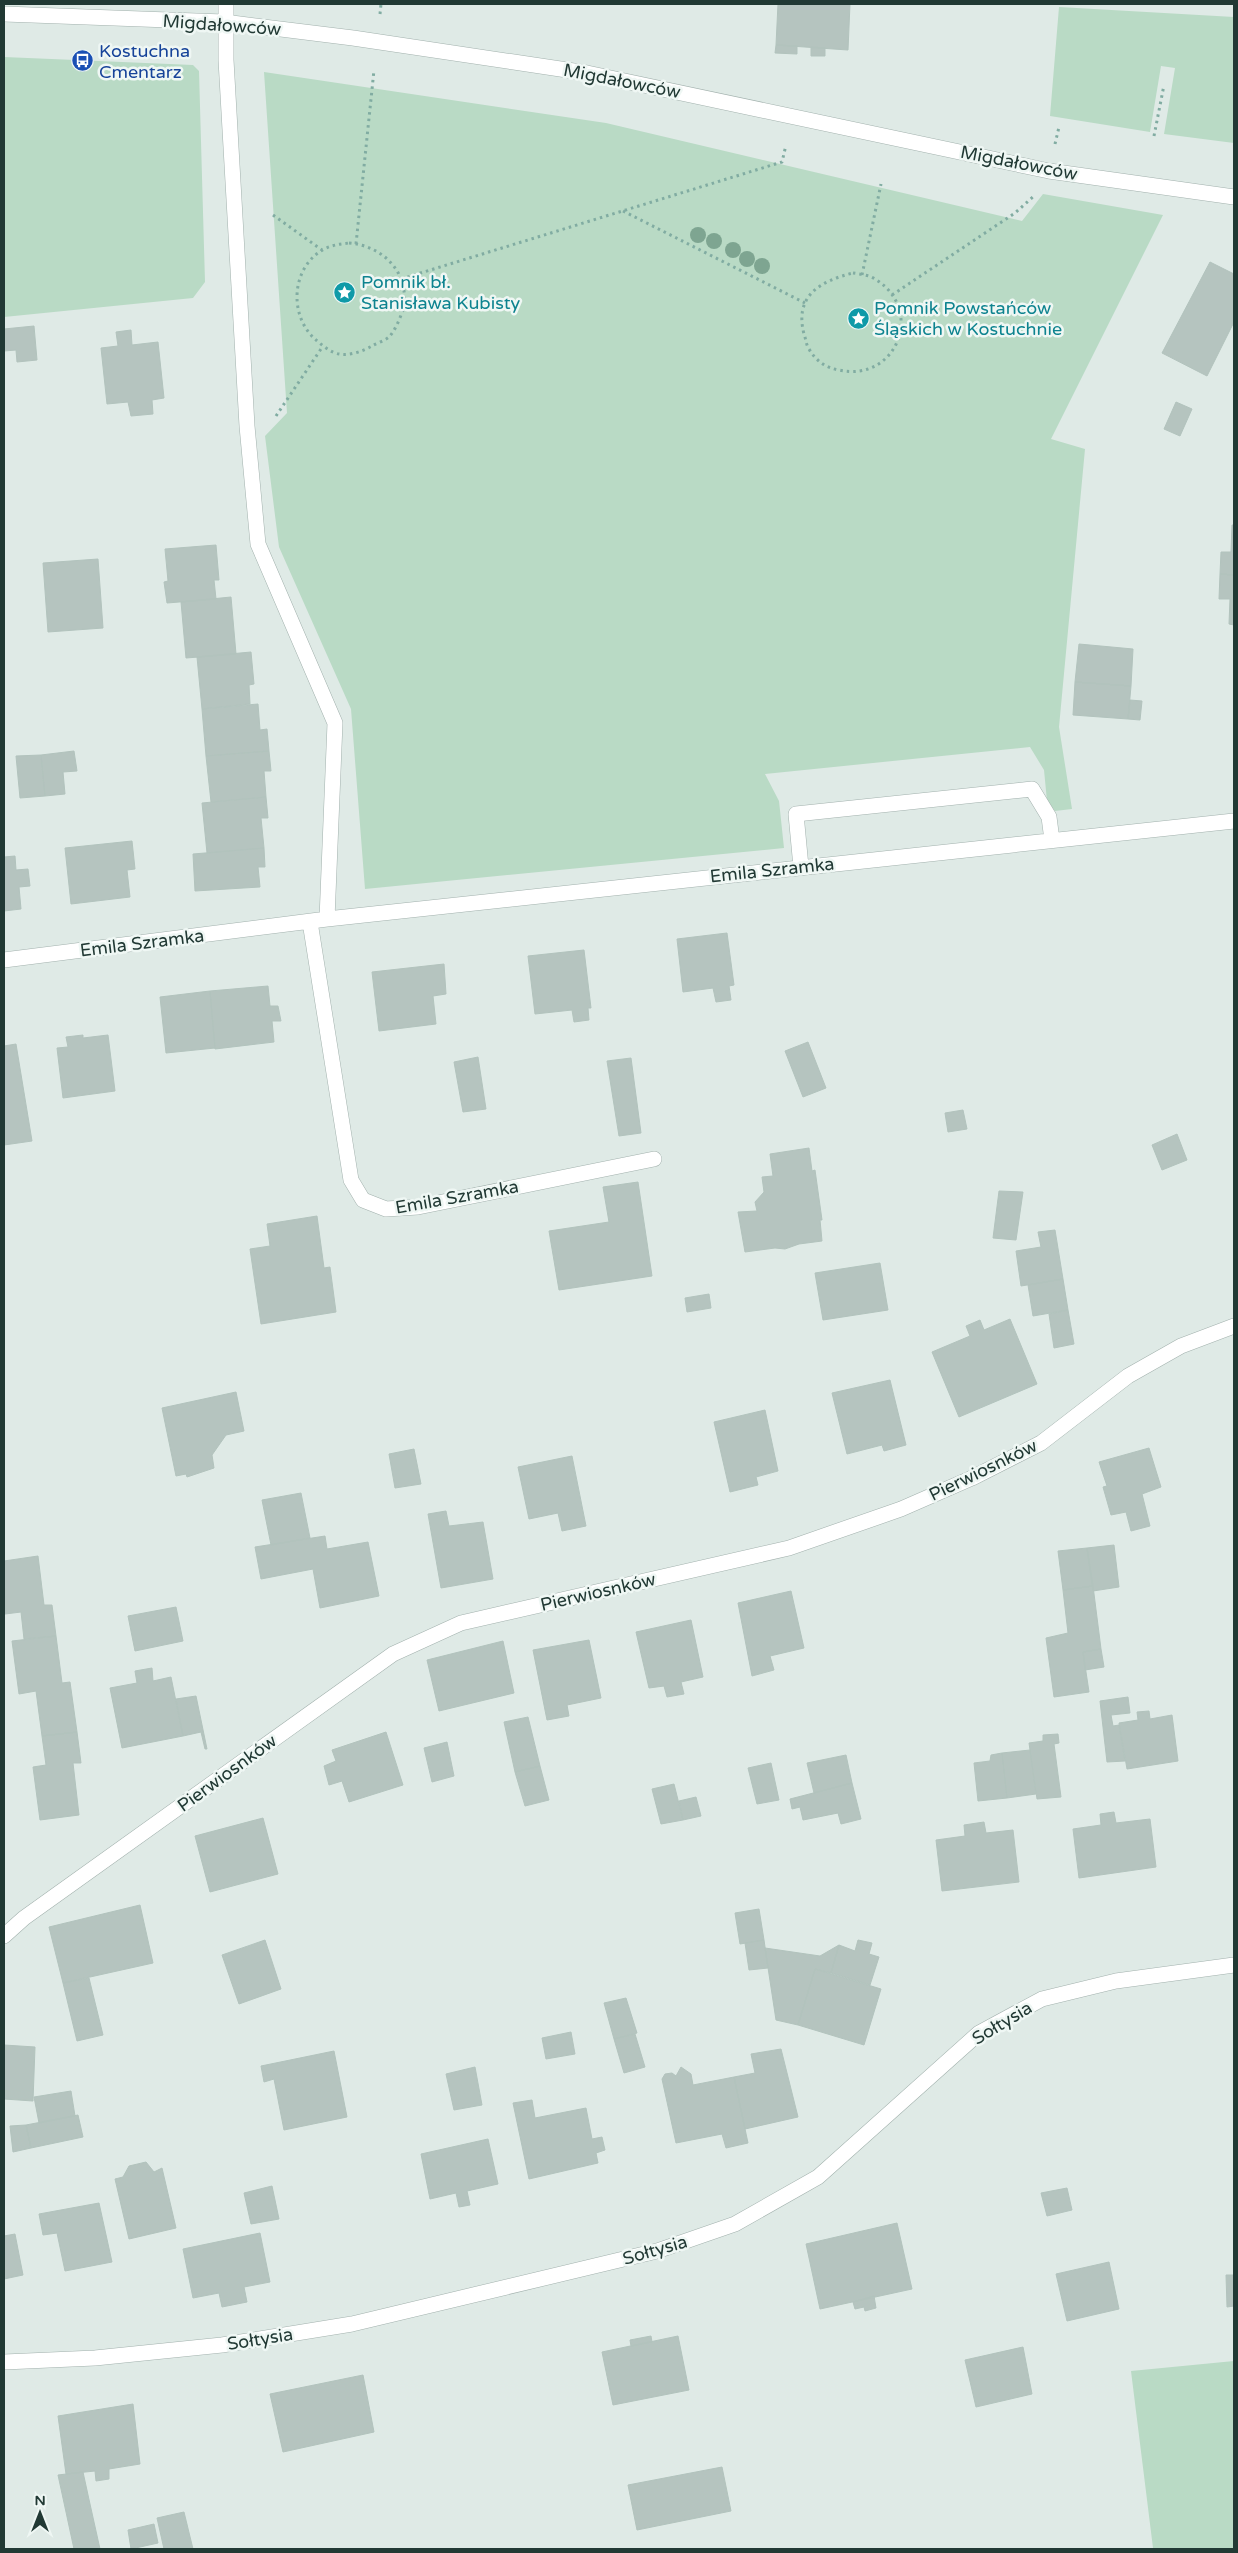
<svg xmlns="http://www.w3.org/2000/svg" width="1238" height="2553" font-family="'Varela Round',sans-serif">
	<rect width="100%" height="100%" fill="#dfeae6"/>
	<path fill="#b9dac5" d="M1059 7 1234 17V143L1164 134 1175 68 1161 66 1150 132 1050 116Z
		M4 57 193 65 199 71 205 282 193 298 4 317Z
		M264 72 606 123 1022 221 1043 194 1163 215 1051 439 1085 449 1059 727 1072 809 1055 811 1047 801 1044 770 1030 747 765 774 779 801 784 848 365 889 351 709 279 547 265 436 287 413Z
		M1234 2361V2549H1147L1153 2548 1131 2371Z"/>
	<path fill="#b5c4bf" stroke="#b2c3bd" d="M778 4H850L848 50 776 45Z
		M776 45 797 46V54L775 53Z
		M811 47 825 48V56H811Z
		M1210 262 1234 274V322L1207 376 1162 353Z
		M34 326 37 360 17 362 16 350 4 351V329Z
		M131 330 132 345 158 342 164 398 152 400 153 414 131 416 128 402 107 404 101 348 118 346 116 332Z
		M1176 402 1192 409 1180 436 1164 429Z
		M1232 525H1234V575L1220 574 1221 552H1231Z
		M216 545 219 580H214L216 599 167 603 164 582 168 581 165 549Z
		M98 559 103 628 48 632 43 563Z
		M1220 574 1234 575V625L1229 624 1230 599H1219Z
		M231 597 236 654 186 658 181 602Z
		M1079 644 1133 649 1131 686 1075 682Z
		M251 652 254 684 249 685 250 704 202 709 197 657Z
		M1075 682 1131 686 1128 719 1073 715Z
		M1130 700 1142 701 1140 720 1128 719Z
		M258 704 260 730 267 729 269 751 206 756 202 709Z
		M74 751 77 771 63 772 65 794 45 796 41 755Z
		M269 751 271 771H264L266 797 211 802 206 756Z
		M41 755 45 796 20 798 16 756Z
		M266 797 268 818H261L264 848 207 853 202 803Z
		M132 841 135 869 127 870 130 897 71 904 65 848Z
		M264 848 265 867H258L260 887 195 891 193 854Z
		M15 856 16 870 28 869 30 886 19 887 21 909 4 911V857Z
		M727 933 734 985 729 986 731 1000 716 1002 713 988 683 992 677 939Z
		M584 950 591 1008H588L589 1020 574 1022 572 1010 535 1014 528 956Z
		M444 964 446 994 433 996 436 1024 379 1031 372 972Z
		M268 986 270 1006H278L281 1021H272L274 1042 215 1049 210 991Z
		M210 991 215 1048 166 1053 160 997Z
		M83 1035V1038L108 1035 115 1091 63 1098 57 1048 68 1047 66 1037Z
		M808 1042 826 1088 803 1097 785 1051Z
		M16 1044 32 1141 4 1145V1046Z
		M478 1057 486 1109 463 1112 454 1062Z
		M631 1058 641 1133 619 1136 607 1061Z
		M963 1110 967 1129 948 1132 945 1113Z
		M1177 1134 1187 1160 1162 1170 1152 1145Z
		M809 1148 812 1171 815 1170 822 1220H820L822 1241 799 1244 785 1249 775 1248 745 1252 738 1212 757 1211 755 1202 764 1192 762 1177 773 1176 770 1154Z
		M638 1182 652 1276 559 1290 549 1231 609 1222 603 1187Z
		M999 1191 1023 1192 1016 1240 993 1238Z
		M317 1216 324 1268 330 1267 336 1312 261 1324 250 1249 270 1246 267 1224Z
		M1055 1230 1063 1279 1021 1286 1016 1251 1041 1247 1038 1232Z
		M880 1263 888 1310 823 1320 815 1273Z
		M1063 1279 1068 1310 1033 1316 1028 1285Z
		M709 1294 711 1308 687 1312 685 1298Z
		M1068 1310 1074 1344 1054 1348 1049 1314Z
		M1010 1319 1037 1384 959 1417 932 1352 970 1336 966 1326 980 1320 984 1330Z
		M890 1380 906 1445 884 1451 882 1445 847 1454 832 1393Z
		M236 1392 244 1431 226 1435 212 1455 214 1468 187 1477 186 1474 176 1476 162 1408Z
		M765 1410 778 1471 756 1477 758 1485 730 1492 714 1422Z
		M1149 1448 1161 1487 1142 1494 1150 1526 1131 1531 1126 1512 1111 1515 1103 1487 1107 1486 1099 1462Z
		M414 1449 421 1484 395 1488 389 1454Z
		M572 1456 586 1526 562 1531 558 1513 529 1519 518 1467Z
		M301 1493 310 1538 271 1545 262 1500Z
		M446 1511 449 1526 483 1522 493 1579 441 1588 428 1514Z
		M325 1536 327 1549 368 1542 379 1596 320 1608 313 1569 261 1579 255 1547Z
		M1114 1545 1119 1587 1093 1591 1087 1548Z
		M1087 1548 1093 1586 1063 1590 1058 1551Z
		M38 1556 44 1605H52L56 1636 24 1639 21 1612 5 1614 4 1561Z
		M1093 1586 1101 1649 1083 1652 1089 1692 1054 1697 1046 1638 1068 1633 1063 1590Z
		M791 1591 804 1648 770 1656 774 1670 752 1676 738 1603Z
		M176 1607 183 1641 135 1651 128 1616Z
		M691 1620 703 1677 681 1682 684 1694 667 1697 664 1686 649 1688 636 1632Z
		M56 1636 62 1683 70 1682 77 1732 42 1736 36 1691 19 1694 12 1641Z
		M589 1640 601 1698 567 1705 569 1716 547 1720 533 1650Z
		M503 1641 514 1693 439 1711 427 1660Z
		M1101 1649 1104 1667 1085 1670 1083 1652Z
		M152 1668 153 1681 171 1677 183 1736 122 1748 110 1688 137 1683 135 1671Z
		M196 1696 207 1749H205L201 1732 183 1736 176 1699Z
		M1128 1697 1130 1713 1111 1715 1113 1726 1119 1725 1125 1761 1107 1762 1100 1701Z
		M1149 1711 1150 1719 1172 1715 1178 1761 1127 1769 1119 1723 1138 1720 1137 1712Z
		M528 1717 540 1766 515 1772 504 1722Z
		M77 1732 81 1763H73L79 1815 40 1820 33 1767 46 1765 42 1736Z
		M386 1732 403 1785 349 1802 342 1781 329 1785 324 1766 336 1761 332 1750Z
		M1058 1734 1059 1743 1054 1744 1061 1797 1037 1799 1029 1743 1043 1741V1735Z
		M447 1742 454 1776 432 1782 424 1748Z
		M1030 1750 1036 1794 1007 1798 1002 1753Z
		M1002 1753 1007 1798 978 1801 974 1763 990 1761 991 1755Z
		M846 1755 852 1783 814 1793 807 1763Z
		M771 1763 779 1800 757 1804 748 1768Z
		M540 1766 549 1800 525 1806 515 1772Z
		M852 1783 861 1819 841 1824 838 1813 803 1820 800 1807 792 1809 790 1799Z
		M674 1784 683 1820 661 1824 652 1789Z
		M696 1797 701 1816 683 1820 679 1801Z
		M1114 1812 1116 1823 1150 1819 1156 1867 1079 1878 1073 1829 1101 1825 1100 1814Z
		M263 1818 278 1874 210 1892 195 1836Z
		M984 1822 986 1833 1013 1830 1019 1882 942 1891 936 1840 965 1836 964 1825Z
		M140 1905 153 1963 63 1983 49 1927Z
		M759 1909 764 1940 740 1944 735 1913Z
		M265 1940 281 1989 239 2004 222 1955Z
		M764 1940 768 1968 749 1970 745 1943Z
		M858 1940 872 1943 869 1954 879 1957 870 1985 831 1973 839 1945 855 1951Z
		M839 1945 831 1973 815 1969 798 2025 776 2020 765 1948 820 1956Z
		M815 1969 881 1989 864 2045 798 2025Z
		M89 1978 103 2035 77 2041 63 1983Z
		M626 1998 637 2033 614 2039 604 2003Z
		M571 2032 575 2054 546 2059 542 2038Z
		M635 2034 645 2067 624 2073 614 2039Z
		M4 2045 35 2047 33 2101 4 2099Z
		M781 2049 798 2117 745 2129 734 2077 755 2073 751 2054Z
		M334 2051 347 2117 284 2130 274 2079 264 2082 261 2066Z
		M475 2067 482 2105 454 2110 446 2074Z
		M681 2067 691 2074 693 2085 734 2077 748 2143 726 2148 722 2134 676 2143 662 2079 665 2074 672 2073 676 2076Z
		M71 2091 75 2116 39 2123 34 2097Z
		M532 2100 535 2118 586 2108 592 2139 602 2137 605 2150 596 2153 598 2163 529 2179 513 2103Z
		M78 2115 83 2137 31 2148 26 2125Z
		M26 2125 31 2148 13 2152 10 2126Z
		M488 2139 498 2184 467 2191 470 2205 459 2207 456 2193 430 2199 421 2154Z
		M146 2162 154 2172 162 2168 176 2228 129 2239 115 2179 123 2177 129 2166Z
		M272 2186 279 2219 251 2224 244 2193Z
		M1067 2188 1072 2210 1047 2216 1041 2193Z
		M99 2203 112 2262 65 2271 57 2233 43 2235 39 2214Z
		M897 2223 912 2289 820 2309 806 2244Z
		M260 2233 270 2282 244 2287 247 2302 222 2307 219 2293 193 2298 183 2249Z
		M15 2234 23 2275 4 2279V2236Z
		M1109 2262 1119 2309 1067 2321 1056 2274Z
		M1226 2275H1234V2306L1227 2307Z
		M874 2296 876 2308 865 2311 864 2307 855 2309 853 2302Z
		M651 2336 652 2342 631 2346 630 2340Z
		M678 2336 689 2390 613 2405 602 2352Z
		M1023 2347 1032 2394 976 2407 965 2360Z
		M363 2375 374 2432 283 2452 270 2394Z
		M133 2404 140 2464 109 2469V2479L96 2481 95 2471 66 2474 58 2416Z
		M722 2467 731 2511 637 2530 628 2485Z
		M83 2472 88 2495 100 2549H74L58 2475Z
		M184 2512 193 2549H164L157 2518Z
		M154 2524 158 2543 131 2549 128 2530Z"/>
	<g fill="none" stroke-linecap="round" stroke-linejoin="round">
		<defs>
			<path id="minor" d="M226 4V60L247 426 258 544 335 723 327 919
				M4 14 224 22 353 38 587 73 1049 171 1234 197
				M801 867 796 814 1032 789 1049 817 1052 840
				M310 922 351 1180 363 1200 386 1209 418 1207 654 1159
				M4 960 327 919 1234 821
				M4 1936 24 1918 393 1654 461 1623 789 1548 901 1509 972 1478 1041 1443 1128 1376 1181 1346 1234 1326
				M4 2362 95 2358 222 2345 352 2324 657 2251 735 2224 818 2177 979 2033 1042 1999 1116 1981 1234 1965"/>
		</defs>
		<use href="#minor" stroke="#a2b1ad" stroke-width="16"/>
		<path stroke="#81aca2" stroke-width="3" stroke-dasharray="2.5 4" stroke-linecap="butt" d="M380 14 381 4
			M1154 136 1164 85
			M1055 144 1059 127
			M623 211 805 303
			M273 215 322 250
			M349 243C384 246 411 274 403 310 400 318 395 331 389 337 384 341 377 343 372 346 363 351 350 356 339 354 331 353 322 345 316 340 289 317 290 268 324 249 332 245 340 244 349 243Z
			M356 244 374 70
			M853 273C860 274 869 275 875 279 926 310 896 383 839 370 826 368 816 361 809 349 806 345 806 339 804 334 794 296 820 281 853 273Z
			M862 275 881 184
			M401 279 782 162 786 145
			M892 295 1015 213 1034 196
			M276 416 323 346"/>
		<use href="#minor" stroke="#fff" stroke-width="15"/>
	</g>
	<g fill="#7ea591">
		<circle cx="698" cy="235" r="8"/>
		<circle cx="714" cy="241" r="8"/>
		<circle cx="733" cy="250" r="8"/>
		<circle cx="747" cy="259" r="8"/>
		<circle cx="762" cy="266" r="8"/>
	</g>
	<defs>
		<symbol id="bus-disc" viewBox="-11 -11 22 22"><circle r="9.5" fill="#1a4fb4" stroke="#eff7f4"/><path d="M-5-6H5V4H4V6H2V4H-2V6H-4V4H-5ZM-3.5-4V0h7V-4ZM-3.5 1.2v1.5H-2V1.2ZM2 1.2v1.5H3.5V1.2Z" fill="#fff"/></symbol>
		<symbol id="sight-disc" viewBox="-11 -11 22 22"><circle r="9.5" fill="#0f9aa8" stroke="#eff7f4"/><path d="M0-6L1.8-2.2L6-1.7L2.9 1.2L3.7 5.4L0 3.3L-3.7 5.4L-2.9 1.2L-6-1.7L-1.8-2.2Z" fill="#fff"/></symbol>
	</defs>
	<g fill-rule="evenodd">
		<use href="#bus-disc" x="70" y="48" width="25" height="25"/>
		<use href="#sight-disc" x="332" y="280" width="25" height="25"/>
		<use href="#sight-disc" x="846" y="306" width="25" height="25"/>
	</g>
	<g text-anchor="middle" stroke-width="5" stroke-linejoin="round" paint-order="stroke">
		<g font-size="18" fill="#213934" stroke="#eff7f4">
			<text transform="translate(222 25) rotate(4)" y="6">Migdałowców</text>
			<text transform="translate(622 81) rotate(11)" y="6">Migdałowców</text>
			<text transform="translate(1019 163) rotate(11)" y="6">Migdałowców</text>
			<text transform="translate(772 870) rotate(-6)" y="6">Emila Szramka</text>
			<text transform="translate(142 943) rotate(-7)" y="6">Emila Szramka</text>
			<text transform="translate(457 1197) rotate(-10)" y="6">Emila Szramka</text>
			<text transform="translate(983 1470) rotate(-26)" y="6">Pierwiosnków</text>
			<text transform="translate(598 1592) rotate(-13)" y="6">Pierwiosnków</text>
			<text transform="translate(227 1773) rotate(-36)" y="6">Pierwiosnków</text>
			<text transform="translate(1002 2023) rotate(-31)" y="6">Sołtysia</text>
			<text transform="translate(655 2250) rotate(-16)" y="6">Sołtysia</text>
			<text transform="translate(260 2339) rotate(-9)" y="6">Sołtysia</text>
		</g>
		<g font-size="18" fill="#164399" stroke="#eff7f4" text-anchor="start">
			<text x="99" y="57">Kostuchna<tspan x="99" dy="21">Cmentarz</tspan></text>
		</g>
		<g font-size="18" fill="#0d838f" stroke="#eff7f4" text-anchor="start">
			<text x="361" y="288">Pomnik bł.<tspan x="361" dy="21">Stanisława Kubisty</tspan></text>
			<text x="874" y="314">Pomnik Powstańców<tspan x="874" dy="21">Śląskich w Kostuchnie</tspan></text>
		</g>
	</g>
	<rect width="1238" height="2553" fill="none" stroke="#213934" stroke-width="10"/>
	<g transform="translate(40 2513)" stroke="#eff7f4" stroke-width="4" paint-order="stroke">
	<path d="M0-4L9 19L0 12L-9 19Z" fill="#213934"/>
	<text y="-8" font-size="14" font-weight="bold" text-anchor="middle" fill="#213934">N</text>
	</g>
</svg>
